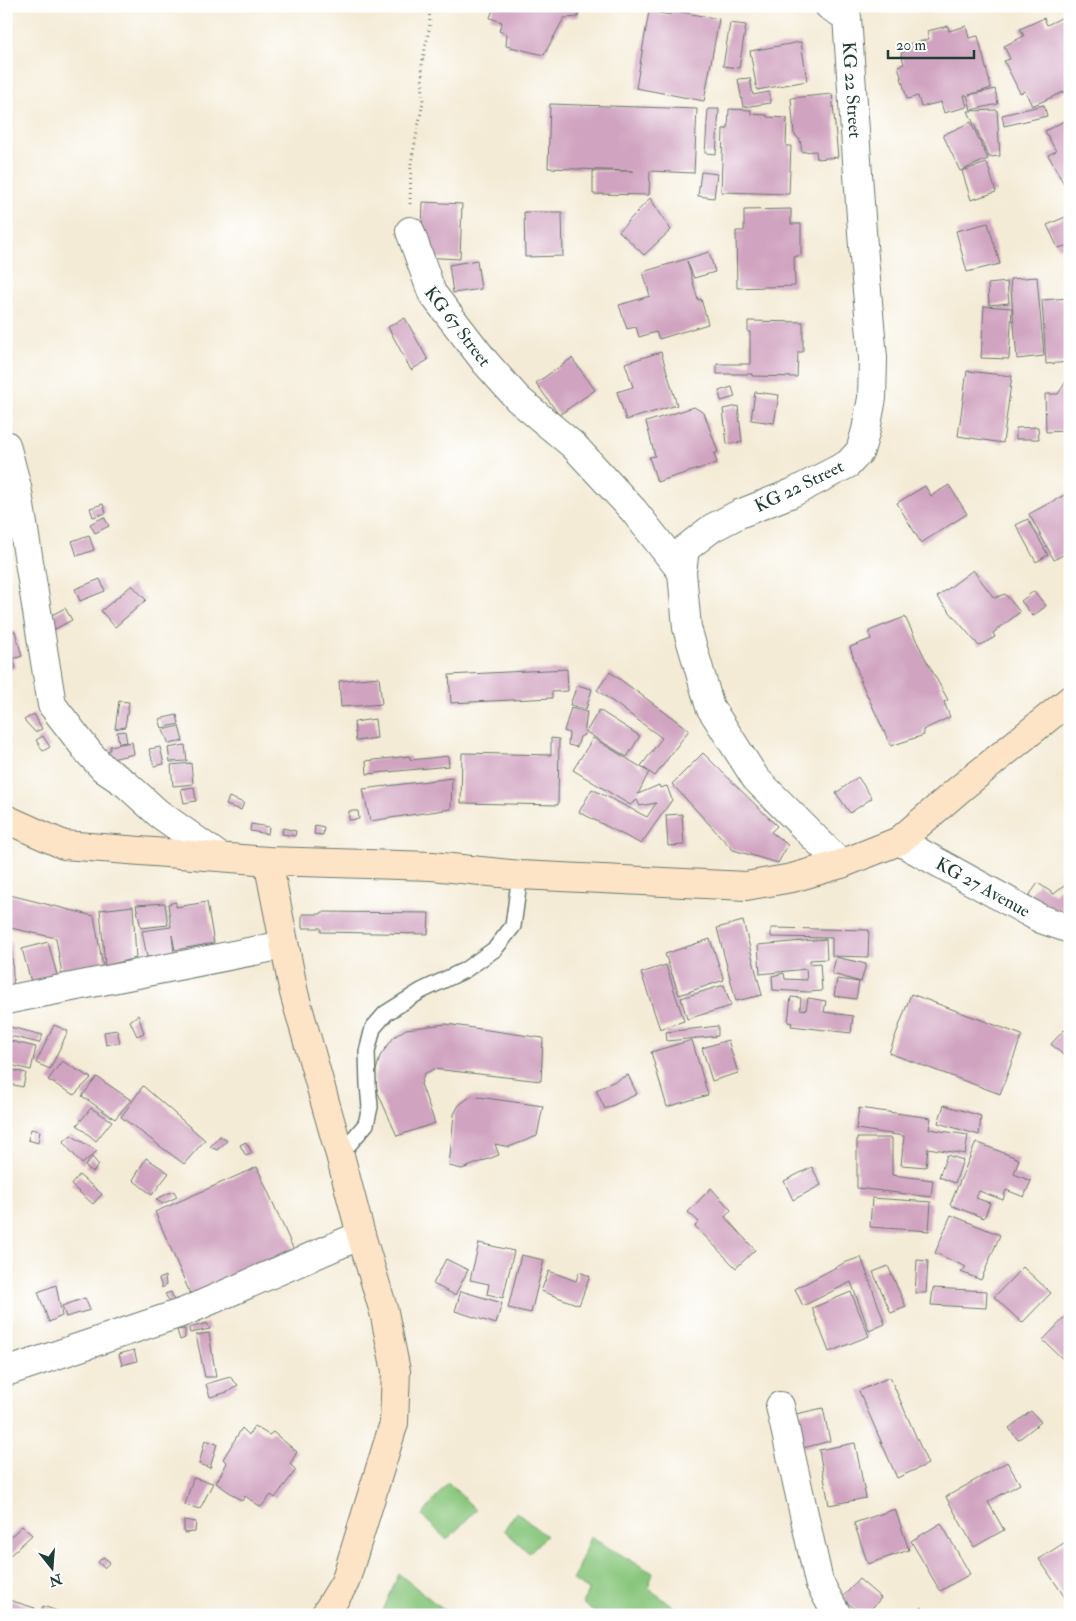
<svg xmlns="http://www.w3.org/2000/svg" width="1076" height="1621" font-family="'IM FELL Double Pica',serif">
	<rect width="100%" height="100%" fill="#fff"/>
	<filter id="ink" filterUnits="userSpaceOnUse"><feTurbulence type="fractalNoise" baseFrequency=".02" numOctaves="2"/><feDisplacementMap in="SourceGraphic" scale="10" xChannelSelector="R" yChannelSelector="G"/><feConvolveMatrix kernelMatrix="1 2 1 2 8 2 1 2 1" color-interpolation-filters="sRGB"/></filter>
	<filter id="wash" filterUnits="userSpaceOnUse"><feTurbulence type="fractalNoise" baseFrequency=".0096" numOctaves="4" result="noise"/><feDisplacementMap in="SourceGraphic" scale="20" xChannelSelector="R" yChannelSelector="G"/><feGaussianBlur stdDeviation="1.12" result="paint"/><feColorMatrix in="noise" values="0 0 0 0 0 0 0 0 0 0 0 0 0 0 0 0 0 1.4 0 .05"/><feComposite in="paint" operator="in"/></filter>
	<g filter="url(#wash)">
		<rect width="100%" height="100%" fill="#f4ebd6"/>
		<path fill="#88c67c" stroke="#548258" d="M448 1482 476 1510 447 1540 422 1516Z
			M516 1512 546 1536 529 1553 504 1530Z
			M590 1537 653 1573 648 1588 685 1615H598L582 1603 589 1590 573 1580Z
			M399 1574 450 1615H381Z"/>
		<g id="blocks">
			<path fill="#d0a3c0" d="M494 6H579L578 17 564 18 544 55 506 46 507 34 499 31 502 22 490 18Z
				M670 10 719 19 704 101 636 88 649 11 670 15Z
				M1067 15 1070 21V89L1032 106 1025 91 1020 93 1004 61 1010 59 1004 46 1024 36 1020 29 1044 18 1047 25Z
				M730 23 746 25 739 68 723 66Z
				M948 26 949 31 966 26 969 38 978 36 991 88 969 95 995 89 998 104 971 110 967 95H964L967 107 944 113 941 102 921 107 918 96 907 99 898 66 904 64 901 53 910 50 909 44 929 39 927 31Z
				M801 42 807 81 757 90 750 51Z
				M750 78 753 95 769 92 771 103 743 107 738 79Z
				M832 94 838 157 817 159 816 151 802 152 800 140 794 134 791 98Z
				M550 104 697 109 694 173 650 171 649 195 593 194V171H633L548 168Z
				M1044 105 1047 116 1004 126 1002 115Z
				M708 109H719L716 154 705 153Z
				M729 109 751 110V114L767 115V117L787 118 786 146H791L789 194 721 192 723 129H728Z
				M997 110 1000 156 989 157 968 111Z
				M1070 118V184L1068 181 1064 184 1048 155 1056 151 1045 131Z
				M971 122 988 159 960 171 943 135Z
				M987 163 996 192 971 200 962 171Z
				M701 172 717 174 714 198 698 196Z
				M650 198 671 230 644 255 619 231Z
				M423 202 462 204 460 259 421 257Z
				M791 209V224H801V255L794 257 795 286 737 288 736 231H744V210Z
				M524 212H562L563 256 525 257Z
				M1070 215V245L1058 248 1047 225Z
				M988 223 1000 264 967 272 956 231Z
				M709 252 715 272 694 278 687 261 698 300 701 299 708 324 659 339 656 332 639 337 636 327 627 329 619 305 650 296 643 272Z
				M477 260 481 289 453 293 449 265Z
				M1037 277 1044 356 1017 359 1010 279Z
				M1007 282 1009 303 989 305 988 284Z
				M1070 298V362L1046 364 1042 300Z
				M984 306 1012 308 1009 359 981 358Z
				M405 318 428 360 411 370 388 327Z
				M748 321 803 322V352H798L797 377 752 376V374H717V364H750V332H748Z
				M661 352 677 405 626 420 617 392 633 387 625 363Z
				M572 358 595 390 559 415 536 383Z
				M967 371 1012 376 1003 443 958 436Z
				M1067 380H1070V447H1066L1065 431 1046 432 1045 394H1058Z
				M732 387 735 397 721 401 719 391Z
				M755 392 779 395 774 423 751 420Z
				M738 406 742 442 727 444 723 409Z
				M694 407 704 413 718 452 714 454 717 463 657 482 649 457 655 456 646 422Z
				M1038 427 1039 439H1016V428Z
				M949 485 967 514 921 543 897 503 925 486 931 496Z
				M1070 492V551L1054 560 1029 514Z
				M103 504 106 513 93 517 90 508Z
				M104 517 109 526 95 533 90 524Z
				M1028 519 1048 555 1036 562 1016 525Z
				M89 535 94 550 77 556 72 541Z
				M973 570 994 598 1005 594 1020 612 993 633 995 637 979 646 937 597Z
				M100 579 105 591 80 601 75 589Z
				M132 585 146 600 115 627 101 611Z
				M1034 591 1046 606 1033 616 1021 601Z
				M65 608 72 620 55 629 48 617Z
				M905 617 924 656 948 700 944 702 950 717 923 730 924 735 891 746 861 682 850 647 871 639 869 631Z
				M15 631 22 656 13 659 16 668 6 671V633Z
				M567 669 568 691 552 692V698L451 703 449 675Z
				M610 672 689 730 655 776 641 766 662 738 597 690Z
				M379 677 382 704 341 707 339 681Z
				M577 685 592 689 586 709 570 705Z
				M119 701 129 702 125 727 115 729Z
				M571 708 587 712 584 735 580 737 577 747 568 745 569 733 564 731Z
				M599 710 640 736 627 757 586 732Z
				M34 714 42 729 35 732 24 720Z
				M177 715 179 724 162 728 159 719Z
				M375 719 377 738 356 741 354 722Z
				M179 726 183 741 169 744 163 730Z
				M125 731 127 742 119 743 117 732Z
				M43 736 50 747 43 751 36 740Z
				M551 738 559 739 558 805 461 803 462 753 551 755Z
				M593 738 649 772 638 794 659 785 660 788 667 786 672 800 641 844 579 812 592 789 647 817 656 803 640 806 637 800 630 805 573 770Z
				M132 742 134 754 107 760 105 751 110 750V746Z
				M185 745 187 761 170 762 168 748Z
				M160 747 164 764 154 766 149 749Z
				M703 753 777 826 771 832 788 845 778 863 733 850 672 784Z
				M409 756 411 760 448 756 449 766 367 774 366 761Z
				M191 763 193 784 173 786 171 765Z
				M858 777 872 798 850 813 836 793Z
				M452 778 451 809 370 821 363 789Z
				M194 787 196 801 184 803 181 789Z
				M229 797 244 803 241 810 226 805Z
				M349 811H358L359 819 349 820Z
				M682 814 684 845 668 846 666 815Z
				M251 824 269 827 268 834 250 831Z
				M315 825 324 827 323 835 314 834Z
				M283 828 296 831 295 836 282 834Z
				M1070 881V907L1063 912 1060 908 1053 918 1026 900 1038 883 1054 894Z
				M6 894 94 916 103 967 62 975 56 938 6 927Z
				M176 902V907L207 902 214 943 175 950 172 935 174 954 147 957 142 931 171 927 168 904Z
				M165 903 168 925 141 928 136 905Z
				M133 906 136 958 105 966 100 910Z
				M322 912 429 913 428 934 321 932V928H302V914H321Z
				M743 921 762 995 736 1001 717 928Z
				M771 928 869 930 868 957 832 956V938L771 937Z
				M710 939 724 980 679 995 665 954Z
				M826 939 827 959 810 960V964L820 963 822 991 808 992 773 990 772 976 784 973 785 979 807 980 806 969 760 974 758 945Z
				M6 940H11L14 992 6 993Z
				M48 942 59 982 33 989 22 949Z
				M836 957 866 964 861 982 832 974Z
				M666 965 684 1021 660 1029 641 973Z
				M837 979 859 982 856 999 834 996Z
				M724 985 731 1006 687 1019 681 998Z
				M911 994 1022 1035 1000 1094 889 1053Z
				M791 997 801 998 800 1009 806 1010 808 998 826 1001 824 1012 853 1016 851 1033 791 1026 792 1023 788 1022Z
				M138 1015 144 1033 137 1036 130 1021Z
				M446 1024 543 1038 541 1081 434 1069 424 1074 421 1084 435 1123 397 1136 378 1093 374 1078 380 1056 394 1037 406 1029Z
				M54 1025 68 1031 50 1069 36 1063Z
				M6 1026 43 1035 39 1043 6 1035Z
				M718 1026V1036L667 1041 666 1032Z
				M117 1030 120 1042 106 1045 104 1032Z
				M1064 1030 1070 1036V1061L1051 1044Z
				M6 1040 36 1047 31 1070 6 1064Z
				M692 1040 708 1095 667 1107 651 1052Z
				M728 1040 738 1073 712 1081 702 1048Z
				M62 1061 91 1078 74 1095 48 1080Z
				M12 1070 26 1073 23 1087 9 1084Z
				M628 1075 637 1094 605 1109 596 1090Z
				M97 1077 131 1100 115 1119 82 1096Z
				M143 1086 205 1140 184 1164 121 1117Z
				M471 1096 543 1106 537 1136 509 1147 495 1144 499 1155 462 1169 449 1166 454 1114 459 1105Z
				M944 1105 981 1116 979 1135 938 1123Z
				M91 1108 112 1121 96 1141 77 1125Z
				M859 1108 931 1118 929 1129 968 1135 965 1154 928 1148 926 1167 901 1165 904 1136 856 1129Z
				M31 1129 40 1131 38 1143 28 1140Z
				M71 1135 97 1151 82 1164 63 1142Z
				M220 1136 227 1141 217 1150 210 1147Z
				M857 1138H892V1175L933 1180 931 1197 857 1188Z
				M246 1142 252 1153 246 1156 240 1145Z
				M976 1142 1019 1159 1014 1174 1031 1181 1024 1197 1006 1190 1003 1200 979 1191 976 1198 990 1203 984 1218 950 1205Z
				M947 1155 963 1160 955 1183 939 1177Z
				M92 1157 99 1165 93 1172 85 1166Z
				M146 1158 169 1173 152 1195 133 1180Z
				M257 1167 297 1257 195 1305 155 1212Z
				M812 1167 821 1185 793 1200 784 1181Z
				M79 1175 102 1194 93 1204 71 1185Z
				M711 1188 731 1210 725 1217 755 1250 736 1268 695 1226 699 1222 688 1212Z
				M174 1191 177 1197 162 1204 156 1199Z
				M872 1198 931 1202 929 1231 870 1227Z
				M951 1215 1000 1235 981 1280 961 1272 966 1267 935 1253Z
				M479 1243 514 1251 503 1298 487 1294 489 1284 470 1280Z
				M521 1255 544 1260 531 1313 508 1308Z
				M861 1257 885 1324 869 1331 851 1282 803 1306 795 1289 844 1263Z
				M446 1259 468 1270 455 1295 433 1284Z
				M917 1260 928 1261 926 1293H915Z
				M888 1266 906 1307 891 1313 873 1272Z
				M1023 1267 1051 1293 1022 1323 994 1297Z
				M549 1271 576 1281 579 1272 590 1276 579 1305 541 1291Z
				M165 1276 166 1285 162 1288 159 1279Z
				M56 1285 62 1316 49 1322 38 1292Z
				M933 1288 987 1291 986 1308 931 1305Z
				M461 1291 502 1303 496 1324 455 1311Z
				M171 1292 175 1303 171 1304 165 1294Z
				M851 1292 869 1336 829 1352 812 1308Z
				M85 1298 90 1310 66 1317 62 1306Z
				M1070 1312V1366L1043 1340Z
				M6 1315 11 1331 6 1332Z
				M207 1323 210 1329 190 1333 189 1328Z
				M185 1329V1338L180 1340 177 1330Z
				M209 1333 216 1377H205L196 1335Z
				M134 1350 137 1361 122 1365 119 1354Z
				M230 1377 238 1385 228 1392 210 1397 206 1384Z
				M890 1377 928 1464 897 1478 859 1391Z
				M823 1408 830 1441 803 1448 796 1414Z
				M1031 1411 1041 1422 1018 1440 1009 1428Z
				M254 1426 269 1435 273 1432 297 1452 290 1464 296 1470 275 1498 271 1495 261 1507 245 1496 242 1501 216 1483 227 1463 223 1459 242 1428 249 1435Z
				M205 1440 217 1444 210 1468 199 1464Z
				M855 1443 866 1498 829 1505 819 1450Z
				M1007 1462 1020 1484 988 1502 1004 1530 974 1547 946 1497Z
				M193 1478 213 1483 200 1509 185 1505Z
				M895 1509 909 1550 868 1564 854 1523Z
				M184 1520 196 1522 195 1532 184 1533Z
				M941 1523 970 1574 940 1591 911 1541Z
				M22 1526 32 1535 6 1559V1541Z
				M1070 1539V1605L1039 1559Z
				M103 1557 110 1562 104 1568 98 1562Z
				M859 1579 881 1598 866 1615H862L842 1598Z
				M6 1599 35 1608 33 1615 6 1614Z
				M43 1606 66 1614 65 1615H40Z
				M922 1607 928 1615H913Z"/>
		</g>
	</g>
	<g filter="url(#ink)">
		<use href="#blocks" fill-opacity="0" stroke="#6a7a6d" stroke-width="1"/>
		<g fill="none" stroke-linecap="round" stroke-linejoin="round">
			<defs>
				<path id="lane" d="M340 1155 366 1124 370 1107 368 1085 367 1052 373 1028 386 1013 421 991 465 970 495 949 513 926 520 875"/>
				<g id="street">
					<path id="s1" d="M829 6 847 17 863 246 873 358 872 398 866 430 860 451 848 464 792 493 739 514 712 528 685 549 682 572 687 628 710 707 756 779 841 864"/>
					<path id="s2" d="M410 231 432 293 486 363 518 399 574 446 634 511 682 572"/>
					<path d="M6 445 17 487 52 705 89 753 104 769 126 784 158 813 220 857"/>
					<path id="s3" d="M899 841 1041 919 1070 929"/>
					<path d="M6 1000 284 945"/>
					<path d="M6 1372 184 1312 361 1235"/>
					<path d="M780 1406 819 1582 837 1615"/>
				</g>
				<path id="secondary" d="M6 819 64 845 268 861 432 866 520 875 746 886 792 878 841 864 899 841 962 787 1070 700
					M268 861 294 993 340 1155 361 1235 384 1312 396 1371 394 1423 345 1582 325 1615"/>
			</defs>
			<use href="#lane" stroke="#6a7a6d" stroke-width="18"/>
			<use href="#street" stroke="#6a7a6d" stroke-width="30"/>
			<use href="#secondary" stroke="#6a7a6d" stroke-width="30"/>
			<path stroke="#6a7a6d" stroke-width="3" stroke-dasharray="1 4" stroke-linecap="butt" d="M410 204 411 163 423 102 422 63 430 25 429 6"/>
			<use href="#lane" stroke="#fff" stroke-width="15"/>
			<use href="#street" stroke="#fff" stroke-width="28"/>
			<use href="#secondary" stroke="#fee4c6" stroke-width="28"/>
		</g>
	</g>
	<g text-anchor="middle" stroke-width="4" stroke-linejoin="round" paint-order="stroke">
		<g font-size="18" fill="#1f3d34" stroke="#fff">
			<text dy="6" stroke="none"><textPath href="#s1" startOffset="94">KG 22 Street</textPath></text>
			<text dy="6" stroke="none"><textPath href="#s2" startOffset="108">KG 67 Street</textPath></text>
			<text transform="translate(799 486) rotate(-26)" y="6">KG 22 Street</text>
			<text dy="6" stroke="none"><textPath href="#s3" startOffset="96">KG 27 Avenue</textPath></text>
		</g>
	</g>
	<rect width="1076" height="1621" fill="none" stroke="#fff" stroke-width="25"/>
	<g transform="translate(52 1568) rotate(163)" stroke="#ffffff" stroke-width="4" paint-order="stroke">
	<path d="M0-4L9 19L0 12L-9 19Z" fill="#1f3d34"/>
	<text y="-8" font-size="14" font-weight="bold" text-anchor="middle" fill="#1f3d34">N</text>
	</g>
	<path d="M888 50v8h86v-8" fill="none" stroke="#1f3d34" stroke-width="2.5"/>
	<text x="896" y="50" font-size="15" fill="#1f3d34" stroke="#ffffff" stroke-width="4" paint-order="stroke">20 m</text>
</svg>
